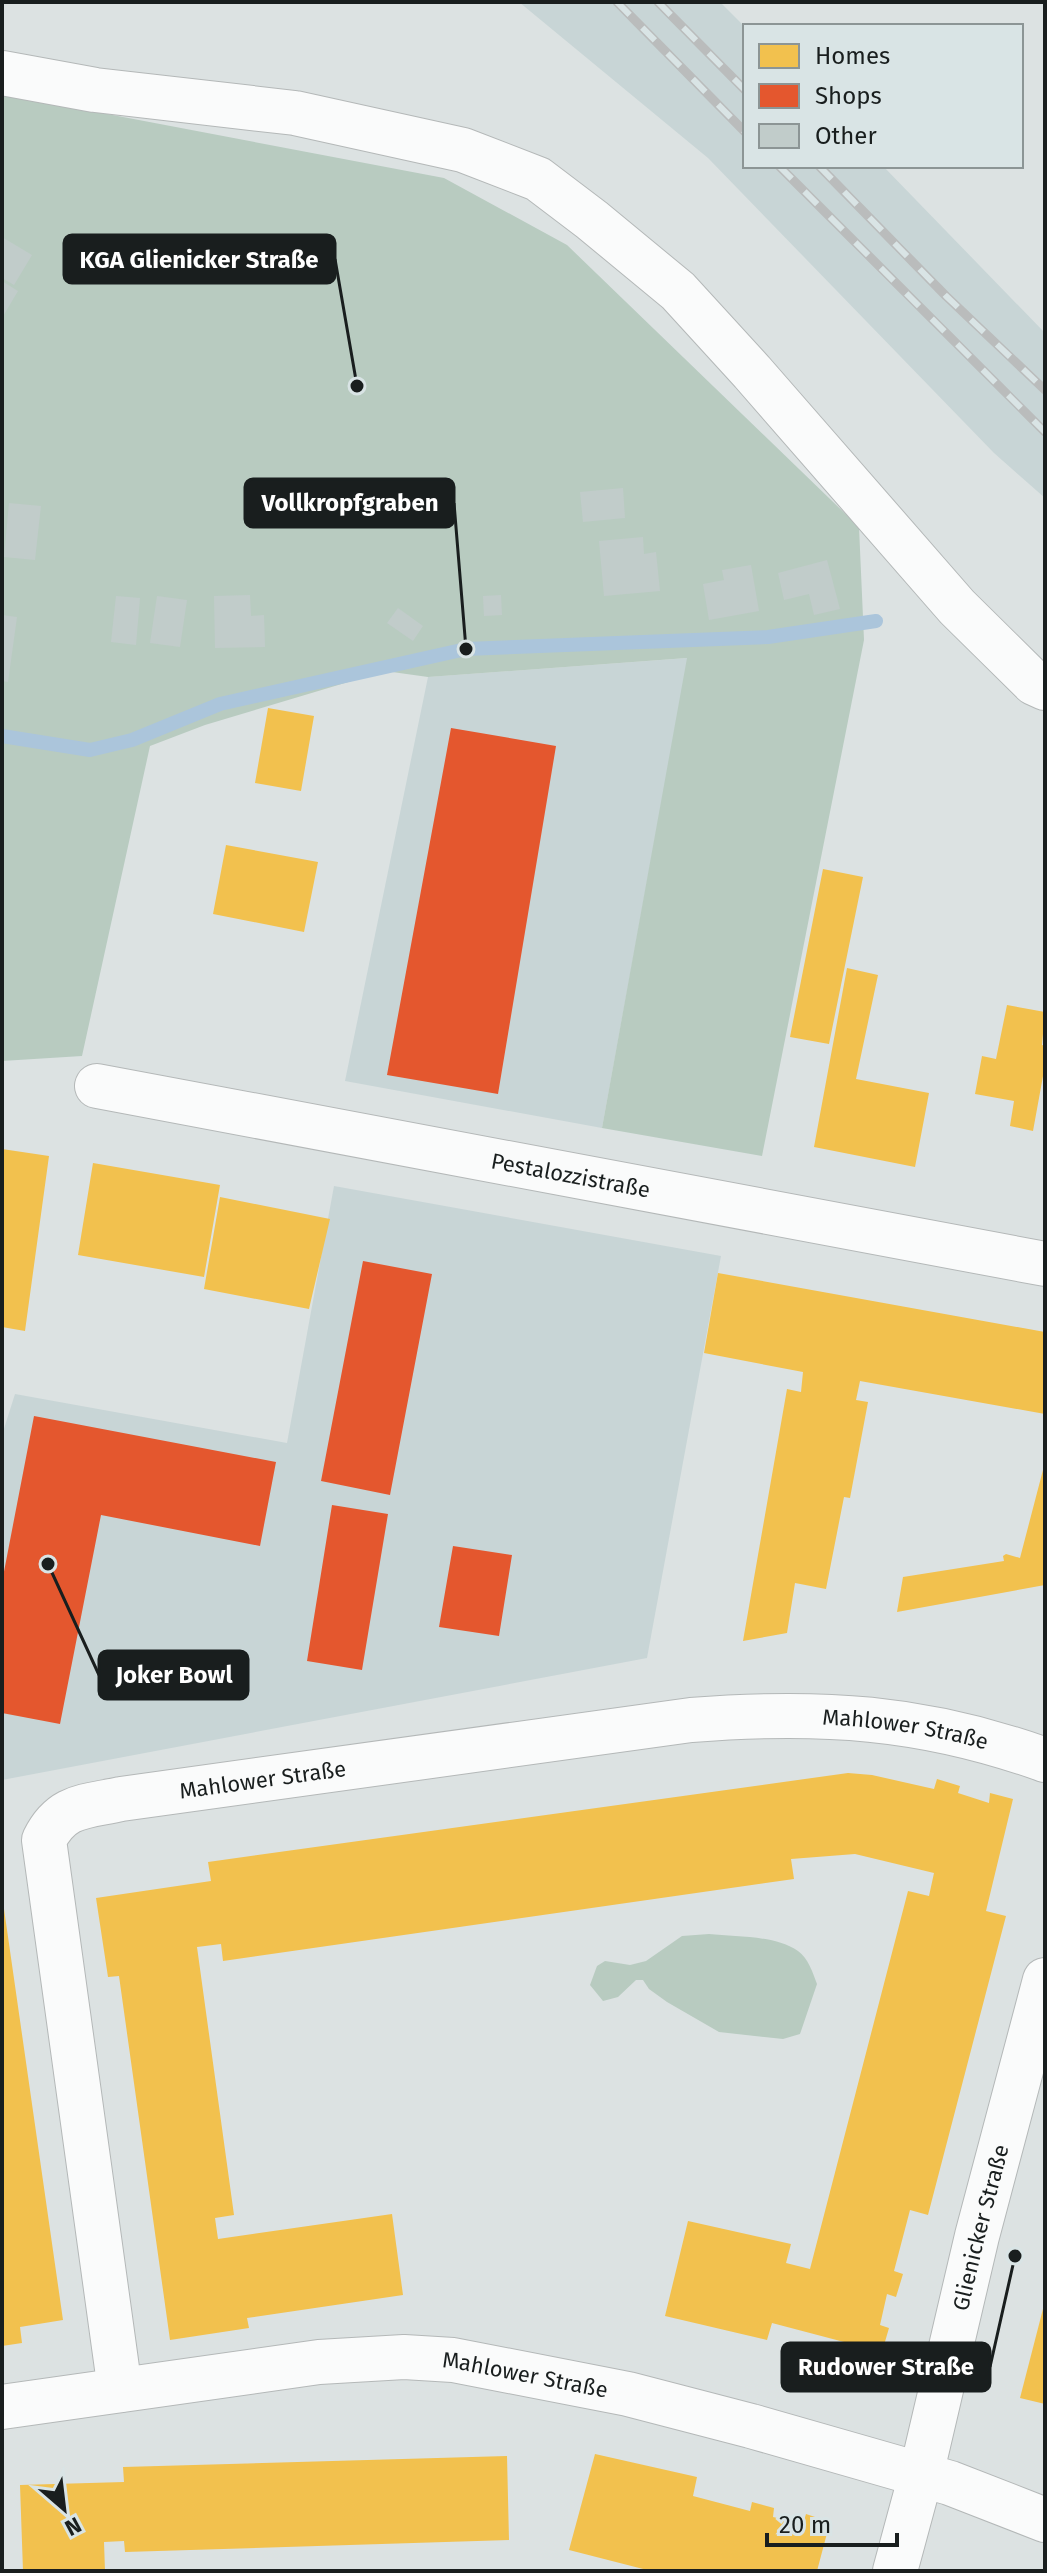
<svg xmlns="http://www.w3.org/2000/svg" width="1047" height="2573" font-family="'Fira Sans',sans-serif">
	<rect width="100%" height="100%" fill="#dce2e2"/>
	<path fill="#c8d5d6" d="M519 2H720L745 27V166H883L1045 333V498L994 453 708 158Z
		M688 658 602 1128 345 1081 428 677Z
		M334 1186 721 1256 647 1658 2 1780V1435L15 1394 287 1443Z"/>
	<path fill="#b8cbc0" d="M2 94 444 178 567 245 859 527 864 640 762 1156 602 1128 687 658 428 677 385 671 205 725 150 746 82 1056 2 1061Z
		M709 1934C736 1937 775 1935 798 1951 808 1958 813 1973 817 1984L800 2034 783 2039 719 2032 667 2002 649 1989 643 1980H636L618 1997 603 2001 590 1985 597 1966 605 1961 630 1965 646 1961 682 1936Z"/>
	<path fill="#f2c14e" d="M268 708 314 716 301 791 255 783Z
		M226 845 318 862 304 932 213 914Z
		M823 869 863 877 829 1044 790 1037Z
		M847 968 878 975 856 1079 929 1093 915 1167 814 1147Z
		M1007 1005 1045 1012 1042 1045 1045 1046V1065L1033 1131 1010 1126 1014 1101 975 1094 982 1056 996 1059Z
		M2 1149 49 1156 25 1331 2 1327Z
		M93 1163 220 1185 204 1277 78 1255Z
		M220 1197 330 1219 309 1309 204 1289Z
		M718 1273 1045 1332V1414L860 1381 856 1400 868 1402 850 1498 844 1497 826 1589 795 1583 787 1633 743 1641 787 1389 801 1392 803 1372 704 1353Z
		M1044 1466 1045 1585 897 1612 903 1577 1004 1561 1003 1556 1006 1554 1020 1558Z
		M848 1773 872 1775 934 1789 937 1779 960 1786 958 1793 989 1803 990 1793 1013 1799 986 1911 1006 1916 928 2215 910 2210 894 2271 903 2274 896 2297 887 2294 880 2325 889 2328 882 2352 772 2323 767 2340 665 2316 688 2221 791 2244 786 2263 810 2269 908 1891 929 1896 934 1873 855 1854 791 1859 794 1879 223 1961 221 1944 197 1947 234 2215 215 2218 218 2239 392 2214 403 2295 247 2318 249 2328 170 2340 119 1976 108 1977 96 1898 211 1881 208 1862Z
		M2 1895 63 2320 20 2327 22 2343 2 2346Z
		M1044 2305H1045V2404L1020 2398Z
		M595 2454 697 2477 693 2496 750 2511 752 2502 774 2508 773 2517 803 2524 806 2514 830 2522 817 2571H651L569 2550Z
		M507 2456 509 2540 125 2552 124 2541 104 2542 105 2571H23L20 2485 124 2482 123 2467Z"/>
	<path fill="#e4572e" d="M451 728 556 746 498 1094 387 1075Z
		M363 1261 432 1274 390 1495 321 1481Z
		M34 1416 276 1462 260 1546 101 1515 60 1724 2 1713V1582Z
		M332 1505 388 1514 362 1670 307 1661Z
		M453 1546 512 1555 499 1636 439 1627Z"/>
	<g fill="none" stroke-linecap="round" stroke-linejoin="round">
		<path stroke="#abc5db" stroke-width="14" d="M2 736 90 750 132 740 220 704 466 649 768 637 876 621"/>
	</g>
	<path fill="#c1ccca" d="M2 237 32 255 14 285 2 278Z
		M2 281 18 291 2 318Z
		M623 488 625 518 583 522 580 492Z
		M9 503 41 506 35 560 4 557Z
		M643 537 644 554 656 552 660 591 604 596 599 541Z
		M827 560 840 609 814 615 809 594 784 600 778 573Z
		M751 565 759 611 709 620 703 584 724 580 722 570Z
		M250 595 251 616 264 615 265 647 215 648 214 596Z
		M501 595 502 615 484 616 483 596Z
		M116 596 140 598 136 645 111 642Z
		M157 596 187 600 180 647 150 643Z
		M398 608 423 626 413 641 387 623Z
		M2 615 17 617 8 682 2 681Z"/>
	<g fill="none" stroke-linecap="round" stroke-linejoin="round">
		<defs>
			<g id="minor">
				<path d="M2 73 95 90 295 113 463 150 538 179 592 220 678 291 752 372 957 607 1034 683 1045 688"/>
				<path id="s1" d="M97 1086 1045 1264"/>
				<path id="s2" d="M120 2390 44 1840C62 1804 85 1807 121 1799L691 1720C819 1710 923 1716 1045 1760"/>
				<path id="s3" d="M2 2407 319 2362 404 2357 453 2360 628 2394 751 2426 950 2483 1045 2520"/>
				<path id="s4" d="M895 2571 921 2475 977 2236 1045 1980"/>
			</g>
		</defs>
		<use href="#minor" stroke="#b4b8b8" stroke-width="46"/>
		<use href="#minor" stroke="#fafbfb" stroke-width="44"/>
		<defs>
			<path id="rail" d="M617 2 745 132
				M658 2 745 90
				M779 166 1045 432
				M819 166 946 296 1045 390"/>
		</defs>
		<use href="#rail" stroke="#babcbc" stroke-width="9"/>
		<use href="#rail" stroke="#d9e4e5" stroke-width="6" stroke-dasharray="18" stroke-linecap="butt"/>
	</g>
	<g text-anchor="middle" stroke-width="8" stroke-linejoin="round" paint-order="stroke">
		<g font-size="22" fill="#191e1e" stroke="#d9e4e5">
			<text dy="8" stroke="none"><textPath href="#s1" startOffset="482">Pestalozzistraße</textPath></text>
			<text dy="8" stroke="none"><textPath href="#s2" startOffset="1438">Mahlower Straße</textPath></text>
			<text dy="8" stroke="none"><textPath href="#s2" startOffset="790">Mahlower Straße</textPath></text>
			<text dy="8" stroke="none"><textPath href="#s4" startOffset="354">Glienicker Straße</textPath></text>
			<text dy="8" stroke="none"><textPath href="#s3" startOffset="528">Mahlower Straße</textPath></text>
		</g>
	</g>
	<path fill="none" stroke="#191e1e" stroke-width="3" d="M357 386L335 259M466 649L454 503M48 1564L99 1675M1015 2256L990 2367"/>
	<g fill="#191e1e" stroke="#d9e4e5" stroke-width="3">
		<circle cx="357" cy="386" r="8"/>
		<circle cx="466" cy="649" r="8"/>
		<circle cx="48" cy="1564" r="8"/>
		<circle cx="1015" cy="2256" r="8"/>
	</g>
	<g fill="#191e1e" stroke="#191e1e" stroke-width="3">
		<rect x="64" y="235" width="271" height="48" rx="8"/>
		<rect x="245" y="479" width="209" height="48" rx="8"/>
		<rect x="99" y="1651" width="149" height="48" rx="8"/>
		<rect x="782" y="2343" width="208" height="48" rx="8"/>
	</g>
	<g font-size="24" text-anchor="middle" font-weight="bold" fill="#fff">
		<text x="199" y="268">KGA Glienicker Straße</text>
		<text x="350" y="511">Vollkropfgraben</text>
		<text x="174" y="1683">Joker Bowl</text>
		<text x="886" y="2375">Rudower Straße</text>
	</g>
	<rect width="1047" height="2573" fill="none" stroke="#191e1e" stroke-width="8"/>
	<rect x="743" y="24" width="280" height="144" fill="#d9e4e5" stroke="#8c9595" stroke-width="2"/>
	<rect x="759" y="44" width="40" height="24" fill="#f2c14e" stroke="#8c9595" stroke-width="2"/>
	<text x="815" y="64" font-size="24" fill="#191e1e">Homes</text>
	<rect x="759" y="84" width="40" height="24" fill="#e4572e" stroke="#8c9595" stroke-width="2"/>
	<text x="815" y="104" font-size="24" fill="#191e1e">Shops</text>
	<rect x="759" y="124" width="40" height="24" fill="#c1ccca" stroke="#8c9595" stroke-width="2"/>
	<text x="815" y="144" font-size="24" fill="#191e1e">Other</text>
	<g transform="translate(64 2509) rotate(152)" stroke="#d9e4e5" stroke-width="6" paint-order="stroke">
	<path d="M0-6L14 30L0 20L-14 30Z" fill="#191e1e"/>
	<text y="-12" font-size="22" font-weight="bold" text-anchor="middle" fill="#191e1e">N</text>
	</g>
	<path d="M767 2533v12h130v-12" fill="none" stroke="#191e1e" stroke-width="4"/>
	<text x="779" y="2533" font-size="24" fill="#191e1e" stroke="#d9e4e5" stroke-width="6" paint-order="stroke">20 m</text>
</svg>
